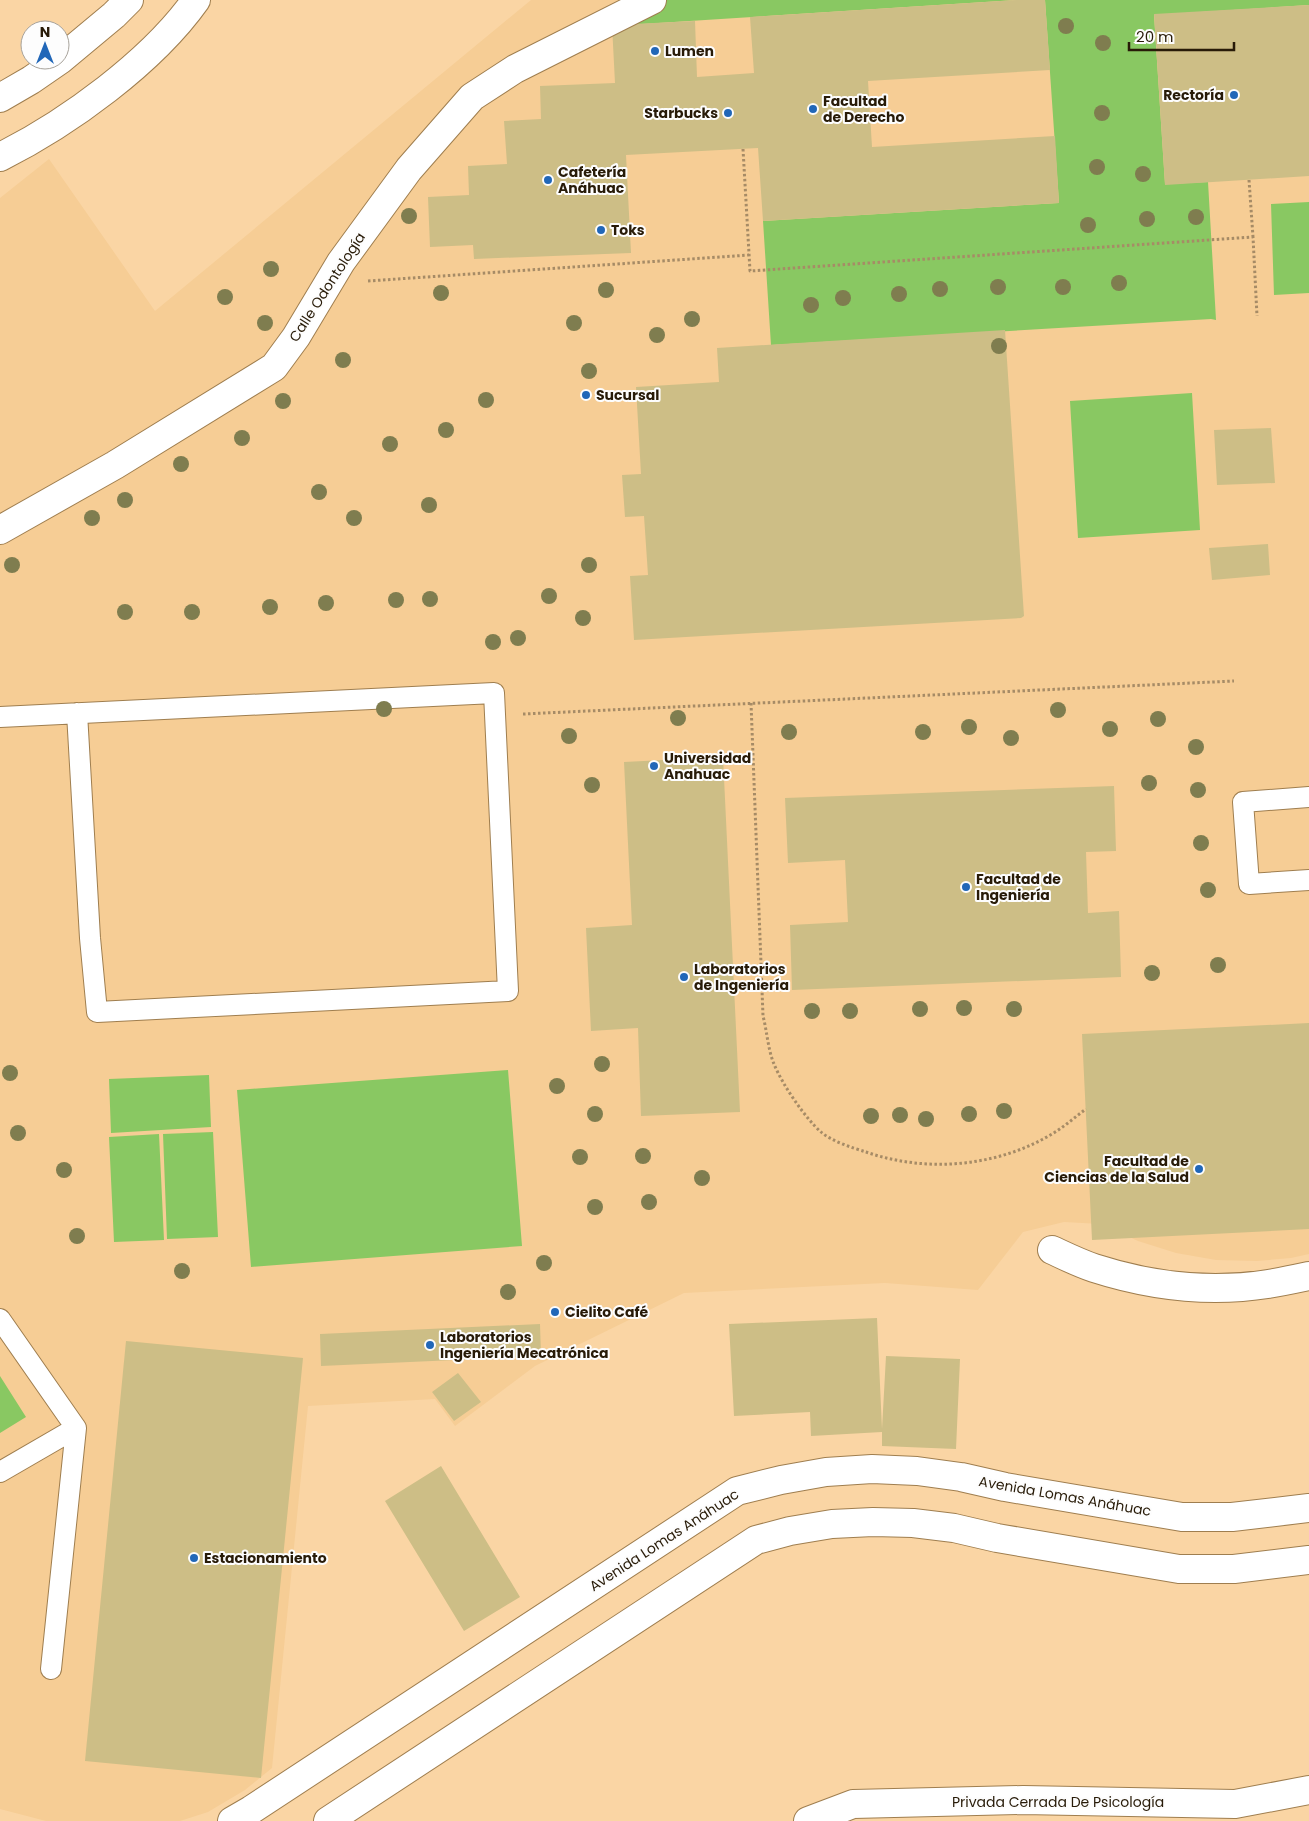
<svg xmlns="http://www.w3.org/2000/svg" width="1309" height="1821" font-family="Poppins,sans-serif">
	<rect width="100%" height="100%" fill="#fad5a4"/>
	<path fill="#f6cd95" d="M531 0H1309V1254L1291 1258 1257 1261 1216 1260 1176 1253 1138 1241 1101 1224 1064 1222 1023 1232 978 1290 885 1283 684 1293 535 1366 455 1426 435 1399 308 1406 272 1768 245 1790 208 1812 180 1821H46L0 1809V198L49 159 155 311Z"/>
	<path fill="#89c862" d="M650 0H1016L611 26Z
		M1045 0H1309V5L1154 15 1165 184 1208 182 1216 320 1211 319 771 345 763 221 1059 203Z
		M1309 202V293L1274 295 1271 204Z
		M1192 393 1200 530 1078 538 1070 401Z
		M508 1070 522 1246 251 1267 237 1090Z
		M209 1075 211 1127 111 1133 109 1079Z
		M213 1132 218 1237 167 1239 163 1134Z
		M159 1134 164 1240 114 1242 109 1137Z
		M0 1376 26 1417 0 1433Z"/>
	<path fill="#cdbe86" d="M1016 0H1045L1050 70 868 81 872 147 1055 136 1059 203 763 221 758 148 626 155 631 253 474 259 473 245 430 247 428 197 469 195 468 166 507 164 504 121 541 119 540 86 615 83 612 25 695 21 697 77 754 73 750 17Z
		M1309 5V176L1165 185 1154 14Z
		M1005 330 1024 616 1021 618 634 640 630 576 648 575 644 516 625 517 622 475 641 474 636 387 719 382 717 348Z
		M1271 428 1275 483 1217 485 1214 430Z
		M1268 544 1270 575 1212 580 1209 548Z
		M723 757 740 1112 641 1116 638 1028 591 1031 586 928 632 925 624 762Z
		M1114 786 1116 851 1086 852 1088 913 1119 911 1121 977 792 990 790 925 848 922 845 860 788 863 785 798Z
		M1309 1023V1229L1092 1240 1082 1034Z
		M877 1318 882 1429 886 1356 960 1359 956 1449 882 1446V1432L811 1436 810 1412 734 1416 729 1324Z
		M540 1324 541 1356 321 1366 320 1334Z
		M126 1341 303 1358 261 1778 85 1761Z
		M458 1373 481 1402 454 1421 432 1392Z
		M441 1466 520 1597 464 1631 385 1501Z"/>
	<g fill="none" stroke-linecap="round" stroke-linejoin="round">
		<defs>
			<path id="service" d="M0 717 494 693 508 991 97 1012 90 938 77 713
				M1309 797 1243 802 1249 884 1309 880
				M0 1319 76 1428 51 1669
				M0 1472 76 1428"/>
			<path id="minor" d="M0 530 115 465 274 367 296 337 341 262 409 169 472 97 515 69 652 0
				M1052 1250C1065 1256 1079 1263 1094 1268 1150 1286 1210 1293 1268 1284 1281 1282 1295 1279 1309 1276
				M808 1821 853 1804 1023 1800 1235 1804 1309 1790"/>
			<path id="secondary" d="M60 60 114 15 129 0
				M0 98 31 80 60 60
				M0 157C68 123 152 62 196 0
				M232 1821 251 1810 737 1491 781 1480 826 1472 872 1469 917 1471 961 1477 1005 1487 1182 1517H1232L1309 1508
				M328 1821 756 1540 790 1531 832 1524 873 1522 913 1523 954 1528 997 1538 1179 1569H1234L1309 1560"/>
		</defs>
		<use href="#service" stroke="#9f7e4f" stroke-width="22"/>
		<use href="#minor" stroke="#9f7e4f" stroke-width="30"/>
		<use href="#secondary" stroke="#9f7e4f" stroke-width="30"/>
		<path stroke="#a68b66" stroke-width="3" stroke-dasharray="2.5 2.5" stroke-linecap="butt" d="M743 149 750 271 1253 237 1257 316
			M1249 180 1253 237
			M368 281 749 255
			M751 703 763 1016C767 1031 768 1050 774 1064 782 1084 805 1118 821 1132 831 1141 853 1148 866 1152 926 1173 997 1167 1052 1134 1064 1127 1075 1117 1086 1109
			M523 714 1234 681"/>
		<use href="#service" stroke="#fff" stroke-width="20"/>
		<use href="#minor" stroke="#fff" stroke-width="28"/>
		<use href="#secondary" stroke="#fff" stroke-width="28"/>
	</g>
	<g fill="#7f7d4f">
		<circle cx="1066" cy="26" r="8"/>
		<circle cx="1103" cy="43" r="8"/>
		<circle cx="1102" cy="113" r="8"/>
		<circle cx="1097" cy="167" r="8"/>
		<circle cx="1143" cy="174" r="8"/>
		<circle cx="409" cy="216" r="8"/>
		<circle cx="1196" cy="217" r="8"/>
		<circle cx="1147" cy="219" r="8"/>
		<circle cx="1088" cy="225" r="8"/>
		<circle cx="271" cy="269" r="8"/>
		<circle cx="1119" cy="283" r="8"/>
		<circle cx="998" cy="287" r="8"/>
		<circle cx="1063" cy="287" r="8"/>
		<circle cx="940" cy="289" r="8"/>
		<circle cx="606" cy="290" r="8"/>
		<circle cx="441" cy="293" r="8"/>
		<circle cx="899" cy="294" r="8"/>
		<circle cx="225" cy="297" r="8"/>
		<circle cx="843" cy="298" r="8"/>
		<circle cx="811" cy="305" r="8"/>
		<circle cx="692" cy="319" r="8"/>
		<circle cx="265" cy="323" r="8"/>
		<circle cx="574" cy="323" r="8"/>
		<circle cx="657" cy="335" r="8"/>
		<circle cx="999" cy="346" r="8"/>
		<circle cx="343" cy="360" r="8"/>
		<circle cx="589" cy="371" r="8"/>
		<circle cx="486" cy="400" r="8"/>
		<circle cx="283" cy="401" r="8"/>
		<circle cx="446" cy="430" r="8"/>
		<circle cx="242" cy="438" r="8"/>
		<circle cx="390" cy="444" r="8"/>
		<circle cx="181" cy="464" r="8"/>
		<circle cx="319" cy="492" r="8"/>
		<circle cx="125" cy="500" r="8"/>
		<circle cx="429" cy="505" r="8"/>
		<circle cx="92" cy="518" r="8"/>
		<circle cx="354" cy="518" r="8"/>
		<circle cx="12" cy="565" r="8"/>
		<circle cx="589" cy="565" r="8"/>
		<circle cx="549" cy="596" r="8"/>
		<circle cx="430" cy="599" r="8"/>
		<circle cx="396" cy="600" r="8"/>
		<circle cx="326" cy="603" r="8"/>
		<circle cx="270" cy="607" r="8"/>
		<circle cx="125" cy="612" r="8"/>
		<circle cx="192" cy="612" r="8"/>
		<circle cx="583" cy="618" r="8"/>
		<circle cx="518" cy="638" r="8"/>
		<circle cx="493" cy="642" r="8"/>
		<circle cx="384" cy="709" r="8"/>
		<circle cx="1058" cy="710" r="8"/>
		<circle cx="678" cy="718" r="8"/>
		<circle cx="1158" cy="719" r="8"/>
		<circle cx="969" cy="727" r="8"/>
		<circle cx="1110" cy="729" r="8"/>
		<circle cx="789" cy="732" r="8"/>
		<circle cx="923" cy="732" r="8"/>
		<circle cx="569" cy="736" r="8"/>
		<circle cx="1011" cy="738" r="8"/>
		<circle cx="1196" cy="747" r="8"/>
		<circle cx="1149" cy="783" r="8"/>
		<circle cx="592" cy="785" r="8"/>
		<circle cx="1198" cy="790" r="8"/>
		<circle cx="1201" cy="843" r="8"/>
		<circle cx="1208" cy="890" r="8"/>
		<circle cx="1218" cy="965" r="8"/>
		<circle cx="1152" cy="973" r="8"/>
		<circle cx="964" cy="1008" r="8"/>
		<circle cx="920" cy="1009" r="8"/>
		<circle cx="1014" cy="1009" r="8"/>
		<circle cx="812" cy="1011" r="8"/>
		<circle cx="850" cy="1011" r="8"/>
		<circle cx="602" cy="1064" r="8"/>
		<circle cx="10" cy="1073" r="8"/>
		<circle cx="557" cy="1086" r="8"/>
		<circle cx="1004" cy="1111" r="8"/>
		<circle cx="595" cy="1114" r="8"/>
		<circle cx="969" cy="1114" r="8"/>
		<circle cx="900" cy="1115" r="8"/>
		<circle cx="871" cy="1116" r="8"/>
		<circle cx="926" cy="1119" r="8"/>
		<circle cx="18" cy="1133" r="8"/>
		<circle cx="643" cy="1156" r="8"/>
		<circle cx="580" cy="1157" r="8"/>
		<circle cx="64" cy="1170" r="8"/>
		<circle cx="702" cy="1178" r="8"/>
		<circle cx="649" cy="1202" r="8"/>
		<circle cx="595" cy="1207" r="8"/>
		<circle cx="77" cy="1236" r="8"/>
		<circle cx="544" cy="1263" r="8"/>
		<circle cx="182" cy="1271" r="8"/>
		<circle cx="508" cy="1292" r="8"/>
	</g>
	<g fill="#2167b8" stroke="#fdfdfd" stroke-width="2">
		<circle cx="655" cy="51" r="5"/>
		<circle cx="1234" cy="95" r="5"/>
		<circle cx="813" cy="109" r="5"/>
		<circle cx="728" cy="113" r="5"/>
		<circle cx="548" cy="180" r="5"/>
		<circle cx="601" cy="230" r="5"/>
		<circle cx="586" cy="395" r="5"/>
		<circle cx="654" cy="766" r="5"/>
		<circle cx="966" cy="887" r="5"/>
		<circle cx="684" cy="977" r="5"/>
		<circle cx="1199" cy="1169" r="5"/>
		<circle cx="555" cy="1312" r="5"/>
		<circle cx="430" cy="1345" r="5"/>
		<circle cx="194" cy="1558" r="5"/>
	</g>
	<g text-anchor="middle" stroke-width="4" stroke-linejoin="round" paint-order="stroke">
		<g font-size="14" font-weight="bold" fill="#281b08" stroke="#fdfdfd" text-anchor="start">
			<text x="665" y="56">Lumen</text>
			<text x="1224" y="100" text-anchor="end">Rectoría</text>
			<text x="823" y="106">Facultad<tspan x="823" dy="16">de Derecho</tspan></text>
			<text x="718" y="118" text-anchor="end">Starbucks</text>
			<text x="558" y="177">Cafetería<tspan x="558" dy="16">Anáhuac</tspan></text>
			<text x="611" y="235">Toks</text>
			<text x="596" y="400">Sucursal</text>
			<text x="664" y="763">Universidad<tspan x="664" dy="16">Anahuac</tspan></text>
			<text x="976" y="884">Facultad de<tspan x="976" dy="16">Ingeniería</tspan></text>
			<text x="694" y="974">Laboratorios<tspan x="694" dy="16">de Ingeniería</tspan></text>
			<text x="1189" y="1166" text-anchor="end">Facultad de<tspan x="1189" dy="16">Ciencias de la Salud</tspan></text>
			<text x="565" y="1317">Cielito Café</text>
			<text x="440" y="1342">Laboratorios<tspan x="440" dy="16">Ingeniería Mecatrónica</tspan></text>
			<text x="204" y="1563">Estacionamiento</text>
		</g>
		<g font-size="14" fill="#281b08" stroke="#fdfdfd">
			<text transform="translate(327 287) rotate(-57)" y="5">Calle Odontología</text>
			<text transform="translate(1065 1496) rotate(10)" y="5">Avenida Lomas Anáhuac</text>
			<text transform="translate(664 1540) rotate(-33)" y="5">Avenida Lomas Anáhuac</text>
			<text x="1058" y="1807">Privada Cerrada De Psicología</text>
		</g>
	</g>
	<g transform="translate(45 45)"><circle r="24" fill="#fdfdfd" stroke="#a8a39b"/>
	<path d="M0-4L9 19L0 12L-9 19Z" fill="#2167b8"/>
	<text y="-8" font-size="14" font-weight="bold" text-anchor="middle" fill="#281b08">N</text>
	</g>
	<path d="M1129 42v8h105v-8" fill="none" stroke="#281b08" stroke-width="2.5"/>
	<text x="1136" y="42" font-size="15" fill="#281b08" stroke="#fdfdfd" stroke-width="4" paint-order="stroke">20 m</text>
</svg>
